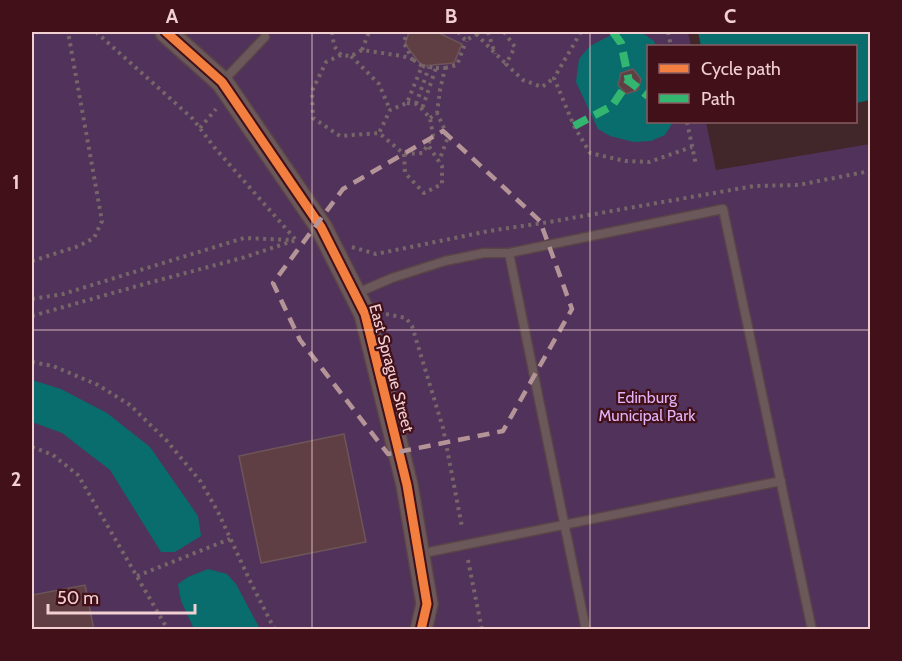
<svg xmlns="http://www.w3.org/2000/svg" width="902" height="661" font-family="Cabin,sans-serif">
	<rect width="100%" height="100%" fill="#41262a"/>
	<path fill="#51325b" d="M32 32H688L691 46H648V122H706L716 170 870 144V629H32Z"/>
	<path fill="#086d6c" d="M641 32 654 41 656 46H648V122H673L665 135 651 141 634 142 610 136 598 129 576 82 579 59 590 46 611 35Z
		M698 32H870V100L856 103V46H701Z
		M32 380 61 389 107 413 150 447 198 516 201 536 175 552H161L110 470 62 433 32 422Z
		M208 569 227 574 236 584 260 629H194L181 601 178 584 188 577Z"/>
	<path fill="#603f44" stroke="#6d5558" stroke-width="1.5" d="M409 32H437L462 44 454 63 422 66 405 44Z
		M633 69 641 79 638 90 626 94 618 85 621 73Z
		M344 434 366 542 261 563 239 456Z
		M85 585 94 630H32V595Z"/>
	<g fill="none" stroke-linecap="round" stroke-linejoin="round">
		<defs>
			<path id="service" d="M222 82 265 37
				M357 293 392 278 445 261 484 253H509
				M419 554 781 481
				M586 630 509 253 723 209 812 630"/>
			<path id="tertiary" d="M166 32 222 82 321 227 365 314 407 485 427 604 421 630"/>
		</defs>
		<use href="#service" stroke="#5b4447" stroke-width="11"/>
		<use href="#tertiary" stroke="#5b4447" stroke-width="24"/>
		<path stroke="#776668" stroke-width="4" stroke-dasharray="3 4.5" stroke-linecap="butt" d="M96 32 193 119 214 147 296 240
			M332 32 334 46 341 55 351 56 362 50 402 56 412 59 404 43 407 32
			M458 32 466 41 478 32
			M488 32 495 54
			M504 32 515 47 506 64 523 80 542 87 554 78
			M581 32 554 78 574 126 590 153 625 161 649 162 692 147
			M668 32 671 46
			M476 34 506 64
			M362 50 369 32
			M341 55 326 62 312 91 313 118 340 136 379 133
			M351 56 379 84 390 110
			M422 66 436 68 422 109
			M436 68H445L440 90 437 113
			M445 68 457 65 466 41
			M407 103 416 104 422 109 430 118 433 135 423 153 404 154 379 133 390 110 407 103 422 66 412 59
			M416 104 429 67
			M430 118 437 113 448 137 439 161
			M687 122 696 165
			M200 128 216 109
			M404 154 405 173 424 193 442 184V166L428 145
			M352 247 376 254 489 231 549 222 754 186 798 185 870 171
			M32 261 79 246 94 238 102 221 68 32
			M32 299 63 294 244 238 292 240
			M386 314 406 318 412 326 443 428 462 527
			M32 316 148 283 242 258 296 240
			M32 362 53 366 98 385 130 405 167 441 201 482 218 512 251 583 275 630
			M32 447 53 455 78 475 168 630
			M468 560 482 630
			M137 576 230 539"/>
		<use href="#service" stroke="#6b585a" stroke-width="8"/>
		<use href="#tertiary" stroke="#6b585a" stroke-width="21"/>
		<path stroke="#33b770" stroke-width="8" stroke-dasharray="15 8" stroke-linecap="butt" d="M613 32 621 43 629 81
			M574 126 612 106 629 81 648 96"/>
		<defs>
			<path id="cycleway" d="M166 32 222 82 321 227 365 314 407 485 427 604 421 630"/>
		</defs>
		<use href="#cycleway" stroke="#411018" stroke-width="13"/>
		<use href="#cycleway" stroke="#f27e40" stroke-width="9"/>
	</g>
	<path fill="none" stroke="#b49497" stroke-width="4.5" stroke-dasharray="12 8" stroke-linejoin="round" d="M443 131 540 221 572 309 503 431 388 454 300 340 273 283 343 189Z"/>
	<path fill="none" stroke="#f2d0d2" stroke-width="1.5" stroke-opacity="0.55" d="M312 32V630M590 32V630M32 330H870"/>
	<g text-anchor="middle" stroke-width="4.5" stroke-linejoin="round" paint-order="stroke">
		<g font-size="16" fill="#f2d0d2" stroke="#411018">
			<text transform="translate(392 368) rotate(75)" y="6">East Sprague Street</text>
		</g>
		<g font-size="16" fill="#e1b4f8" stroke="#411018">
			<text x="647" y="403">Edinburg<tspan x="647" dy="18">Municipal Park</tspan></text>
		</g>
	</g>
	<rect width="902" height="661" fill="none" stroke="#411018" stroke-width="66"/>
	<rect x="647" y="45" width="210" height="78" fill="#411018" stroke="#885d62" stroke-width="1.5"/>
	<rect x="659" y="64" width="30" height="9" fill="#f27e40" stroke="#885d62" stroke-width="1.5"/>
	<text x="701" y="75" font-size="18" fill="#f2d0d2">Cycle path</text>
	<rect x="659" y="94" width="30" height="9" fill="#33b770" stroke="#885d62" stroke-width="1.5"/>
	<text x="701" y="105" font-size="18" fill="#f2d0d2">Path</text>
	<path d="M48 604v9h147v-9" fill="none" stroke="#f2d0d2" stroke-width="3"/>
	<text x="57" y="604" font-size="18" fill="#f2d0d2" stroke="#411018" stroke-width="4.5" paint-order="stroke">50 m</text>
	<rect x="33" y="33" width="836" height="595" fill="none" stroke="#f2d0d2" stroke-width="2"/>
	<g font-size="20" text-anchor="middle" font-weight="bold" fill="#f2d0d2">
		<text x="172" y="23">A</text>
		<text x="451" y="23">B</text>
		<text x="730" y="23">C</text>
		<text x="16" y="189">1</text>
		<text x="16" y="486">2</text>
	</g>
</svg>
